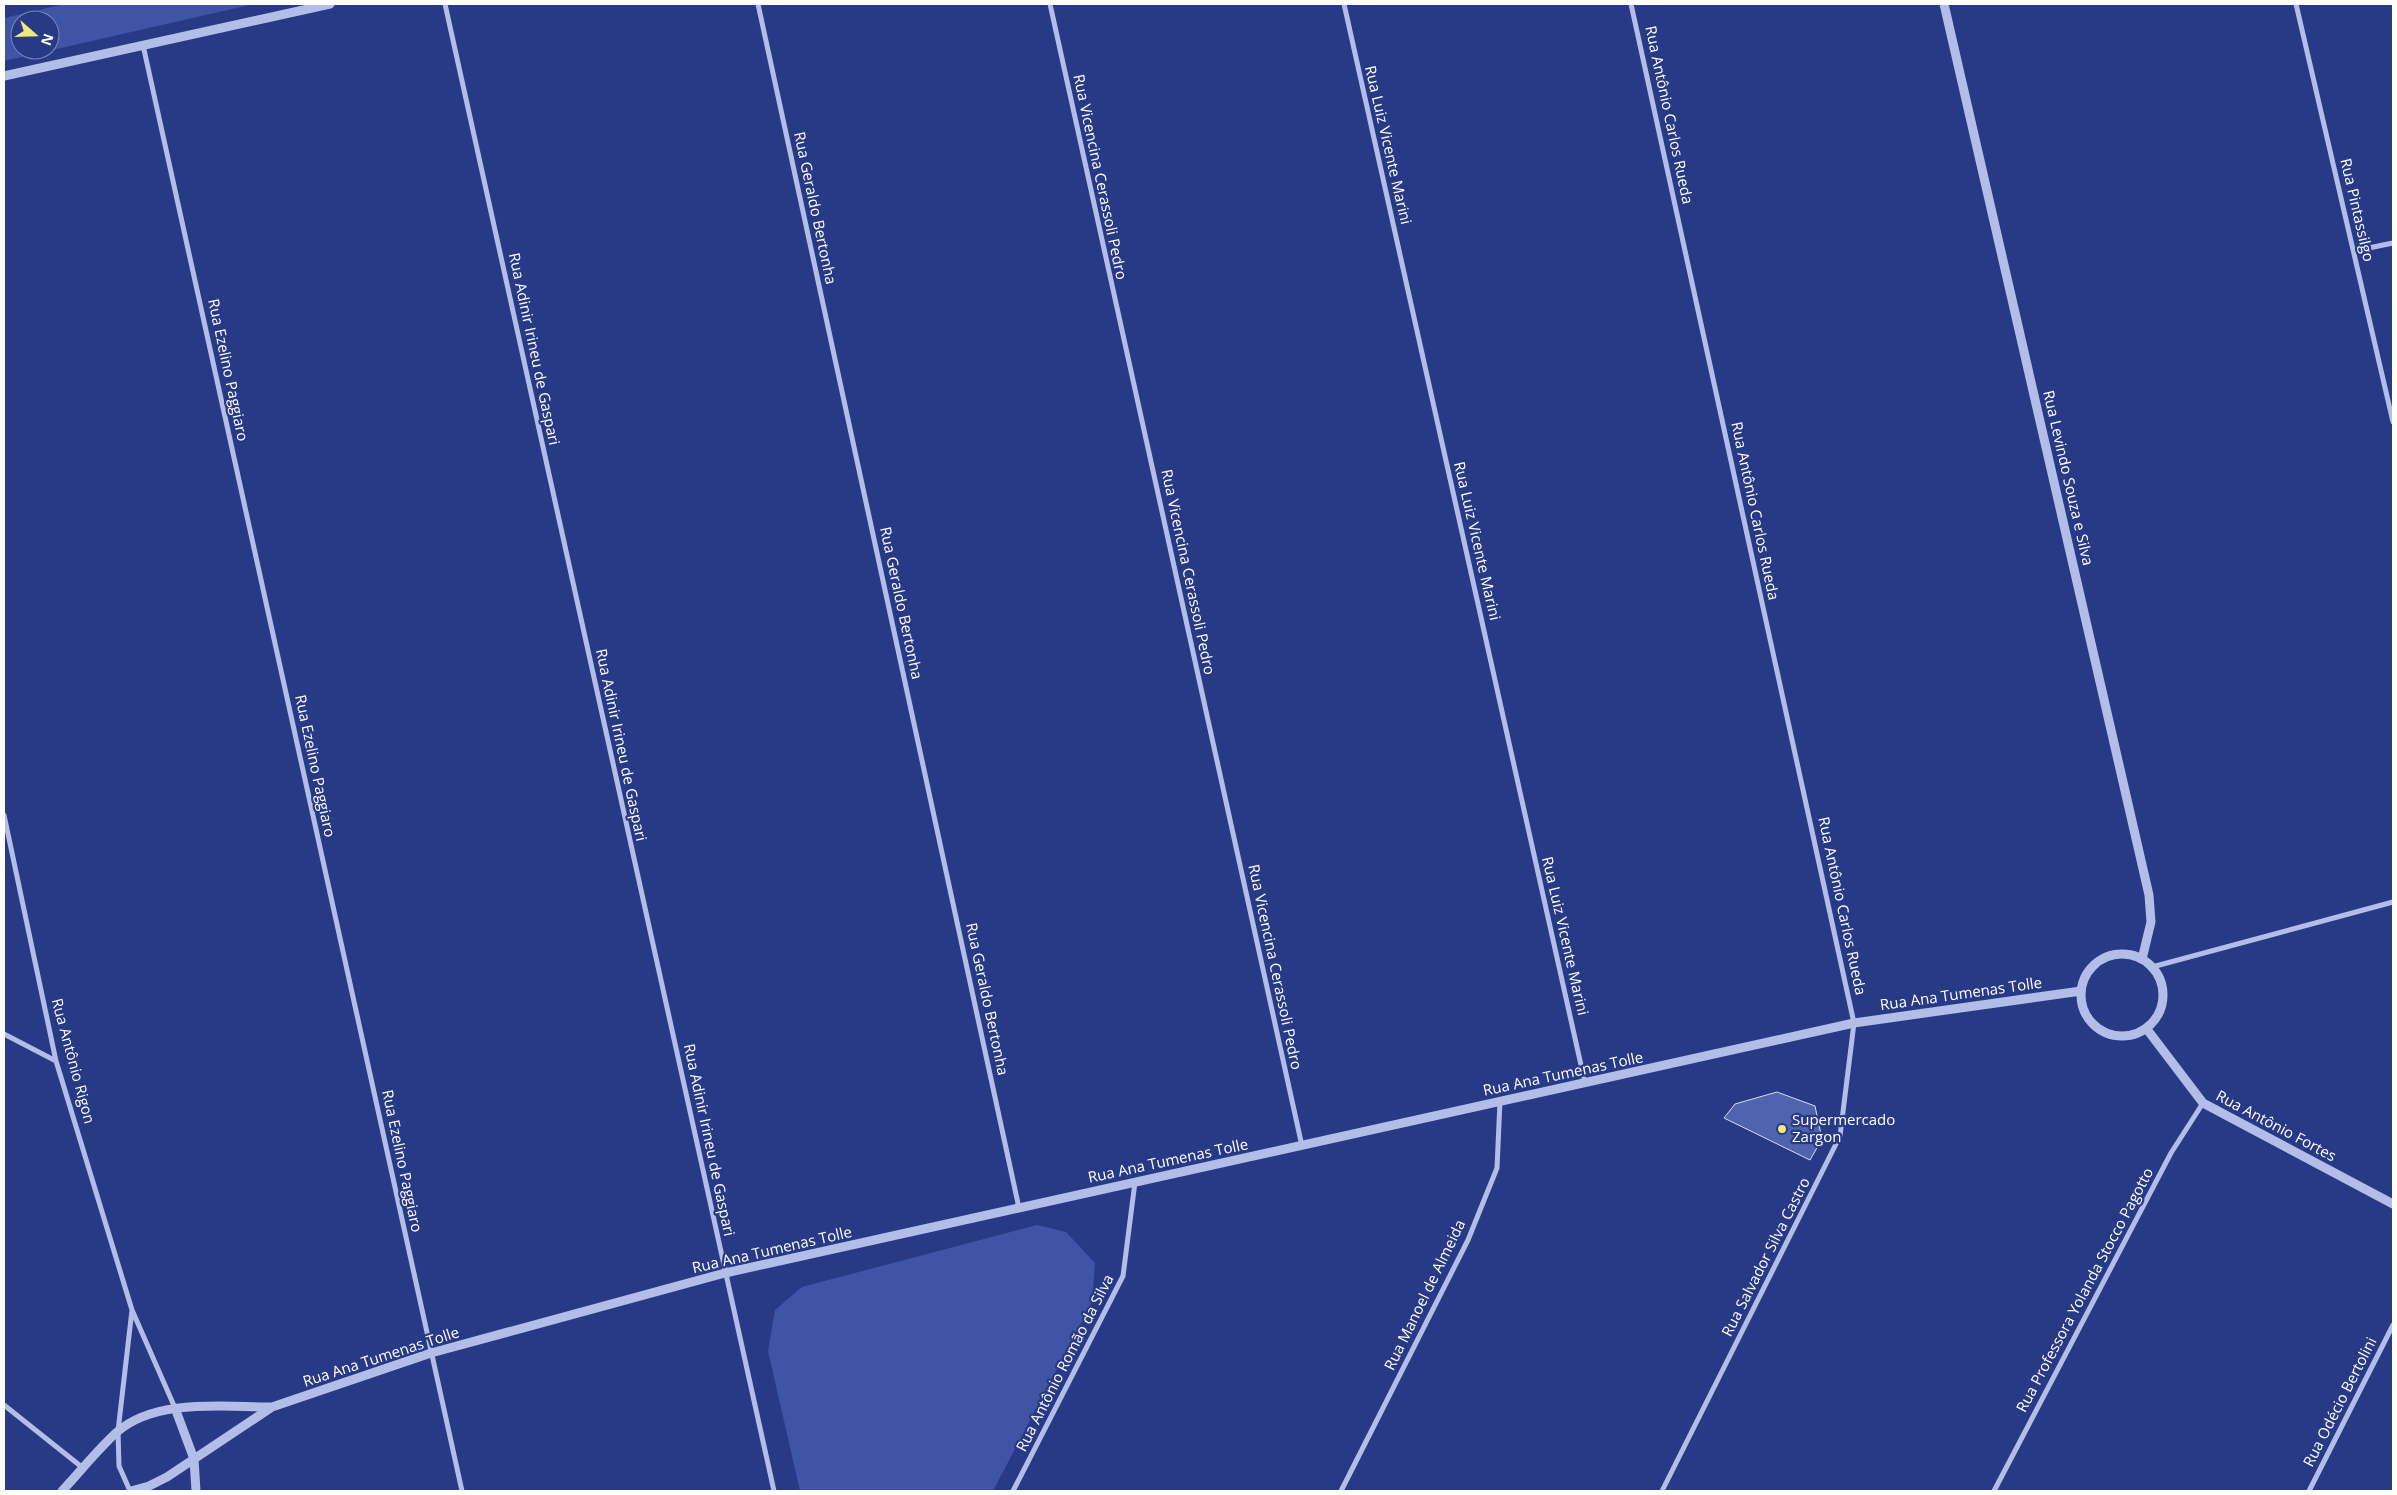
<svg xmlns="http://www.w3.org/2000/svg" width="2397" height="1495" font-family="'Open Sans',sans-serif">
	<rect width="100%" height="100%" fill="#283a86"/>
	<path fill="#3f54a5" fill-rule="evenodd" d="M65 4H254L4 61V18ZM20 20H50V50H20Z
		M1037 1225 1066 1232 1095 1263 1092 1302 993 1491H800L768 1351 775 1310 802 1287Z"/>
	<path fill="#5063ae" stroke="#d7ddf6" d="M1777 1092 1815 1106 1822 1139 1810 1160 1724 1118 1735 1104Z"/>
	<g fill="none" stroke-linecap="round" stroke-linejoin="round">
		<path stroke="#b3bee8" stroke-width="5" d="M445 4 774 1491
			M758 4 1019 1208
			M1050 4 1302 1146
			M1344 4 1585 1083
			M1631 4 1854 1023 1840 1136 1662 1491
			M2296 4 2393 422
			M143 45 462 1491
			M2354 251 2393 243
			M4 815 56 1061 132 1310 175 1408
			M2152 967 2393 902
			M4 1034 56 1061
			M4 1405 83 1468
			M130 1491 119 1466 118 1431 132 1310
			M1013 1491 1123 1276 1135 1182
			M1341 1491 1468 1240 1497 1168 1500 1101
			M1994 1491 2171 1153 2203 1103
			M2309 1491 2393 1325"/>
		<path stroke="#b3bee8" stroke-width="9" d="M1944 4 2149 895 2151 922 2142 959
			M4 76 330 4
			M2081 995a41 41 0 1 1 82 0a41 41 0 1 1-82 0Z
			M2146 1028 2203 1103 2393 1204
			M175 1408 194 1459 196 1491
			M62 1491C80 1472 97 1450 117 1432 156 1398 224 1407 272 1407
			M131 1491 149 1486 167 1477 272 1407 431 1353 725 1273 1854 1023 2081 991"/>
	</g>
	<circle fill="#f0eb79" stroke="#283a86" stroke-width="2" cx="1782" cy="1129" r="5"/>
	<g text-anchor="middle" stroke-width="4.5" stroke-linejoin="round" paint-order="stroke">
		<g font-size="15" fill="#fff" stroke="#283a86">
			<text transform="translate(1669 115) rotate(78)" y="5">Rua Antônio Carlos Rueda</text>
			<text transform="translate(1388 145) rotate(77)" y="5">Rua Luiz Vicente Marini</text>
			<text transform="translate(1100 177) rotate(78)" y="5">Rua Vicencina Cerassoli Pedro</text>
			<text transform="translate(815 208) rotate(78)" y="5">Rua Geraldo Bertonha</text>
			<text transform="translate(2357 210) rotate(77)" y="5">Rua Pintassilgo</text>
			<text transform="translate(534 349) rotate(78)" y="5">Rua Adinir Irineu de Gaspari</text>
			<text transform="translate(228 370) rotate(78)" y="5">Rua Ezelino Paggiaro</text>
			<text transform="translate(2068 478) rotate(77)" y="5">Rua Levindo Souza e Silva</text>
			<text transform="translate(1755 511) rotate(78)" y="5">Rua Antônio Carlos Rueda</text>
			<text transform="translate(1477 541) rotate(77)" y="5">Rua Luiz Vicente Marini</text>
			<text transform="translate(1188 572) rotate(78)" y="5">Rua Vicencina Cerassoli Pedro</text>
			<text transform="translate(901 603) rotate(78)" y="5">Rua Geraldo Bertonha</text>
			<text transform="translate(621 745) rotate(78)" y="5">Rua Adinir Irineu de Gaspari</text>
			<text transform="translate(315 766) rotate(78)" y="5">Rua Ezelino Paggiaro</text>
			<text transform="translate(1842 906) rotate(78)" y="5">Rua Antônio Carlos Rueda</text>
			<text transform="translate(1565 936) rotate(77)" y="5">Rua Luiz Vicente Marini</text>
			<text transform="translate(1275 967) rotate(78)" y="5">Rua Vicencina Cerassoli Pedro</text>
			<text transform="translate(1961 994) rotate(-8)" y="5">Rua Ana Tumenas Tolle</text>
			<text transform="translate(987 999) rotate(78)" y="5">Rua Geraldo Bertonha</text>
			<text transform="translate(73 1061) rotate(75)" y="5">Rua Antônio Rigon</text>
			<text transform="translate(1563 1074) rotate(-12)" y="5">Rua Ana Tumenas Tolle</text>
			<text transform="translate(2276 1126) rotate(28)" y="5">Rua Antônio Fortes</text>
			<text transform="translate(709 1140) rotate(78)" y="5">Rua Adinir Irineu de Gaspari</text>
			<text transform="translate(402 1161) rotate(78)" y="5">Rua Ezelino Paggiaro</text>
			<text transform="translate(1168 1161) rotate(-12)" y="5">Rua Ana Tumenas Tolle</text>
			<text transform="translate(772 1250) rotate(-13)" y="5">Rua Ana Tumenas Tolle</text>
			<text transform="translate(1766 1257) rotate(-63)" y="5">Rua Salvador Silva Castro</text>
			<text transform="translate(2085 1290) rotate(-62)" y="5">Rua Professora Yolanda Stocco Pagotto</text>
			<text transform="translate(1425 1295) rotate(-64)" y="5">Rua Manoel de Almeida</text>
			<text transform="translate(381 1357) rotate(-18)" y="5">Rua Ana Tumenas Tolle</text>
			<text transform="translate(1065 1363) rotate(-63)" y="5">Rua Antônio Romão da Silva</text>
			<text transform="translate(2340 1402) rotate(-63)" y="5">Rua Odécio Bertolini</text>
		</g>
		<g font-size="15" fill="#fff" stroke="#283a86" text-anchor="start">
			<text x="1792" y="1125">Supermercado<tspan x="1792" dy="17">Zargon</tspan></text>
		</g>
	</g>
	<rect width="2397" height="1495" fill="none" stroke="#ffffff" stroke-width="10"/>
	<g transform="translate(35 35) rotate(110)"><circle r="24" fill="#283a86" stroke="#7e89b6"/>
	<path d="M0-4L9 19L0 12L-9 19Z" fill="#f0eb79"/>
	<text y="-8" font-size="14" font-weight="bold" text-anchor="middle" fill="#ffffff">N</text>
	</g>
</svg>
